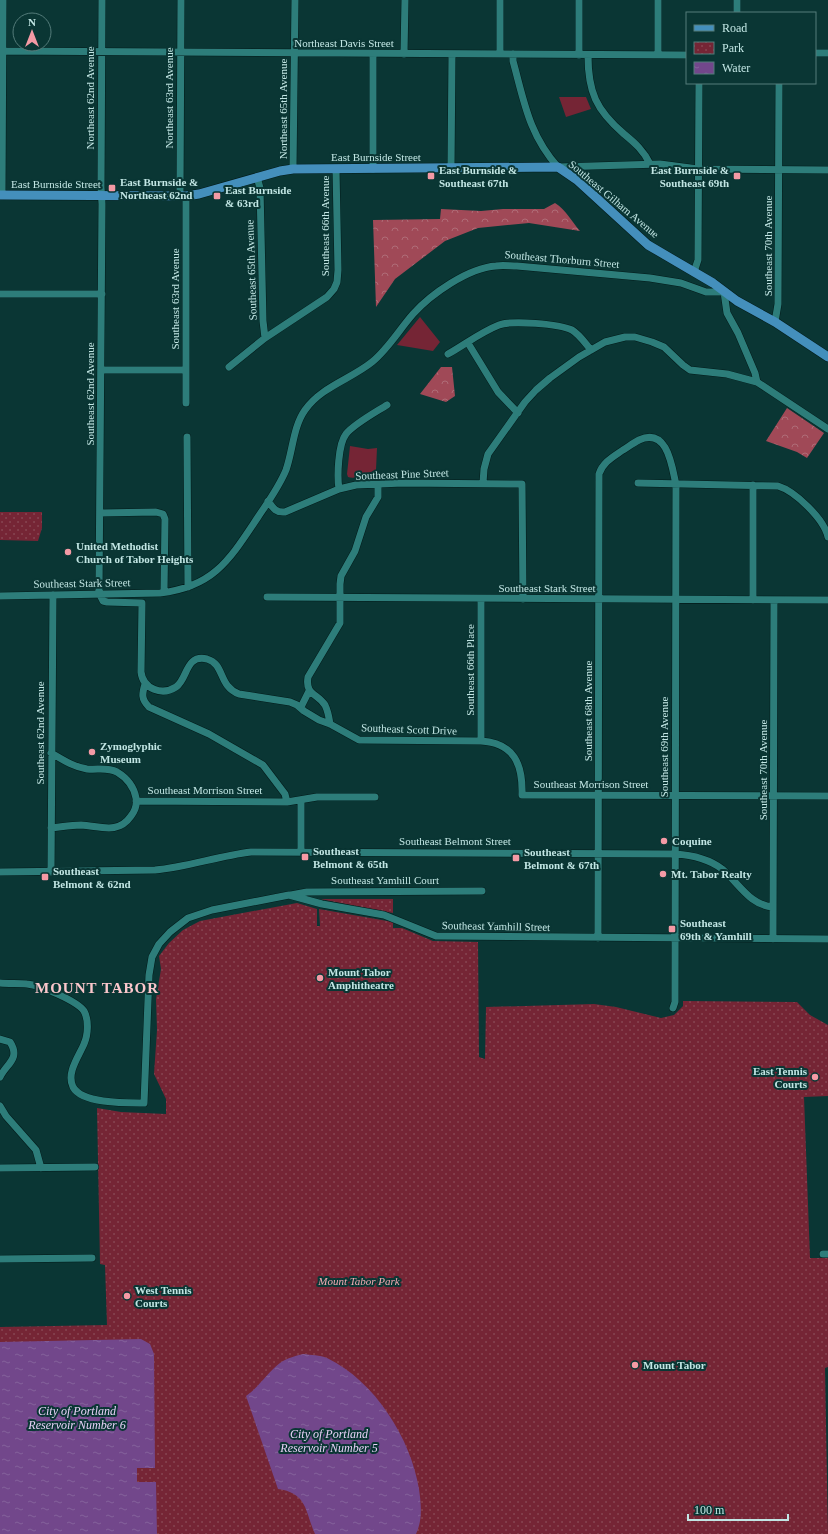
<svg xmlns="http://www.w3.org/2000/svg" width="828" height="1534" font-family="Georgia,serif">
	<defs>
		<pattern id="forest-crowns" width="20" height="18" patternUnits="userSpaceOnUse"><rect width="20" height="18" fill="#a04957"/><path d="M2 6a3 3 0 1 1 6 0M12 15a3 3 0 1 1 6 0" fill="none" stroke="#af6c77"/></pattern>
		<pattern id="park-dots" width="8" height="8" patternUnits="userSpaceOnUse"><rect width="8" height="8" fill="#752535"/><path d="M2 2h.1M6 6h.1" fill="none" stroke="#874552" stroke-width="1.8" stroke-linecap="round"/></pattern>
		<pattern id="water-ripples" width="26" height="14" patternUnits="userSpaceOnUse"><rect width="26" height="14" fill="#72478b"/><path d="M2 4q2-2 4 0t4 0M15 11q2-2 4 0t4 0" fill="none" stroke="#84629b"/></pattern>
	</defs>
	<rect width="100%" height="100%" fill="#0a3634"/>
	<path fill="#752535" d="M559 97H586L591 109 566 117Z
		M420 317 440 342 433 351 397 345Z
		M350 446 368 449 377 448 376 470C368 473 356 480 348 477L347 474Z"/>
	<path fill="url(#forest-crowns)" d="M555 203C566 210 572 222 580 231L529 223 478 228 445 241 395 279 376 307 373 220 440 219 441 209 481 211 503 209H544Z
		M441 367H452L455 396 446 402 420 394Z
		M787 408 824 433 807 458 797 452 766 441Z"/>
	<path fill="url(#park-dots)" d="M0 512H42V528L38 541 0 540Z
		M320 899H393V913Z
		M297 903 317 909V926H320L319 909 393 922V928H402L433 941 478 942 479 1057 485 1059 486 1007 594 1004 616 1007 661 1018 674 1015 683 1006V1001L797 1002 810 1015 828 1025V1096L804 1097 810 1258H828V1367L825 1368 828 1534H0V1327L107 1325 105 1265 100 1264 97 1108 121 1112 166 1114V1099L154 1074 157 1030 156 999 161 969 159 956 169 943 183 930 200 921Z"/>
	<path fill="url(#water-ripples)" d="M141 1339 150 1344 154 1354 155 1468H137V1482H156L157 1534H0V1342Z
		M303 1354C311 1355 320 1355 327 1358 375 1381 411 1439 419 1489 421 1504 423 1519 416 1534H315C305 1512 308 1493 278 1489L246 1396C259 1387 267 1373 280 1363 287 1358 295 1356 303 1354Z"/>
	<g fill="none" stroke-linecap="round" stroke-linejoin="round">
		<defs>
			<path id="minor" d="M102 0 101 187 102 204 99 593 103 601 107 602 142 603 141 672C143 689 162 696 176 687 188 679 185 654 207 659 225 664 218 686 239 694L290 702 297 705 304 711 319 720 330 724 359 740 481 741C514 743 523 764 522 795L828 796
				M737 13V0
				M0 51 687 55
				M815 53H828
				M404 54 405 0
				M500 54V0
				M513 54V61C524 101 529 135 558 167L660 164 698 169 828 170
				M579 55V0
				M588 55C588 92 596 110 624 134 635 143 644 151 650 164
				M658 55V0
				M451 168 452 54
				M293 169 295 0
				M373 169V54
				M257 177 260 188 263 321 265 338
				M2 195 3 0
				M180 196 181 0
				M694 272 698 260 699 83
				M0 294H102
				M775 322 778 304 779 83
				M468 343 498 392 518 413
				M448 354C464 345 481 332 499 325 512 320 559 324 572 330 580 335 585 343 591 350
				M229 367 265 338 327 297 334 289 337 282 338 270 336 169
				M101 370H186
				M186 403V196
				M187 437 188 587
				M483 483 484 469 488 454 525 402 536 390 550 378 579 357 605 342 625 337H635L652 342 664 347 683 365 690 370 727 374 757 382
				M638 483 778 486C795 491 824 519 828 537
				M753 485V600
				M339 489C337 477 338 444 346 434 354 424 376 412 387 405
				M268 501C273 508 276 513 285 512L339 489 356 485 403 483 522 484 523 599
				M100 513 156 512 163 514 165 519 164 592
				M0 596 160 593C214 587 230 559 258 517 268 502 279 487 286 470 293 450 293 427 305 410 321 387 351 379 372 362 388 349 399 330 413 314 431 294 468 268 496 266 502 265 510 266 517 266L650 278 681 283 706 292H724L727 313 738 333 755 373 757 382 828 429
				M267 597 828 600
				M481 599V741
				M145 684C142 694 141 699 149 707L209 734 263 765 285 794 287 802
				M301 707 309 691
				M330 724C329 717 328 711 325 705 317 693 305 695 308 677L340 623V584L341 576 355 551 366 517 378 497V484
				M136 801 287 802 317 797H375
				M301 801V852
				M51 828C61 827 71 825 81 825 100 826 118 835 131 816 135 811 137 804 136 798 134 787 127 778 117 772 107 767 98 770 87 769 74 767 63 760 51 753
				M0 872 155 870C187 867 218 856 251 852L675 854C691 855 709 859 722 869 739 883 749 905 773 907
				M51 872 53 595
				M291 895 307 892 482 891
				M598 938 599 474C603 462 613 457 623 450 628 447 633 443 639 440 668 427 672 467 676 485L675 992V1002L673 1008
				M773 939 774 600
				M0 983C9 984 18 983 27 984 40 985 77 1001 84 1011 89 1020 88 1035 84 1044 79 1056 66 1073 73 1087 82 1104 127 1103 144 1103L149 975 152 957 159 944 170 932 188 918 212 910 289 895 322 904 384 915 436 936 828 939
				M0 1039 10 1042C21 1059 6 1064 0 1077
				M0 1106 6 1116 36 1150 41 1168
				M0 1168 95 1167
				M823 1254H828
				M0 1259 92 1258"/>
			<path id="major" d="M0 195 186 196 199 194 280 171 293 169 558 167 577 180 648 245 713 283 737 301 775 322 828 357"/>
		</defs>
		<use href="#minor" stroke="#031b1a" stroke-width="8"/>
		<use href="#major" stroke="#031b1a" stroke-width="10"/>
		<use href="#minor" stroke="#2d7d7a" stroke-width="7"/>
		<use href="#major" stroke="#448fbc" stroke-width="9"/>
	</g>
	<g fill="#f49aa5" stroke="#0a3634" stroke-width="1.5">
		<rect x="427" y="172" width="8" height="8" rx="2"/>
		<rect x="733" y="172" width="8" height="8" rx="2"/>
		<rect x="108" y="184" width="8" height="8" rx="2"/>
		<rect x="213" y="192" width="8" height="8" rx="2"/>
		<circle cx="68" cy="552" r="4"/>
		<circle cx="92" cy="752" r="4"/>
		<circle cx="664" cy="841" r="4"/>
		<rect x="301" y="853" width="8" height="8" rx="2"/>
		<rect x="512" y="854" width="8" height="8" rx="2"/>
		<circle cx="663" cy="874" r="4"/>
		<rect x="41" y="873" width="8" height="8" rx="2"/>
		<rect x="668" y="925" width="8" height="8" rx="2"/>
		<circle cx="320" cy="978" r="4"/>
		<circle cx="815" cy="1077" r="4"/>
		<circle cx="127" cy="1296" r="4"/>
		<circle cx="635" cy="1365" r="4"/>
	</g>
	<g text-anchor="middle" stroke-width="4" stroke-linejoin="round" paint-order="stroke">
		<g font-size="11" fill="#c2e6e4" stroke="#0a3634">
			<text x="344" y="47">Northeast Davis Street</text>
			<text transform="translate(90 98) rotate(-90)" y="4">Northeast 62nd Avenue</text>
			<text transform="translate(169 98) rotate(-90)" y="4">Northeast 63rd Avenue</text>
			<text transform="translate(283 109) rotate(-90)" y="4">Northeast 65th Avenue</text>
			<text x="376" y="161">East Burnside Street</text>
			<text x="56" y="188">East Burnside Street</text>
			<text transform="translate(614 199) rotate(40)" y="4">Southeast Gilham Avenue</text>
			<text transform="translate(325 226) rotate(-90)" y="4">Southeast 66th Avenue</text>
			<text transform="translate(768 246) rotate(-90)" y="4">Southeast 70th Avenue</text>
			<text transform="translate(562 259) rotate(5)" y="4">Southeast Thorburn Street</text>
			<text transform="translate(251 270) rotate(-92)" y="4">Southeast 65th Avenue</text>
			<text transform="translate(175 299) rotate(-90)" y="4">Southeast 63rd Avenue</text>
			<text transform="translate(90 394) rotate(-90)" y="4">Southeast 62nd Avenue</text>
			<text transform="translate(402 474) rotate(-2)" y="4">Southeast Pine Street</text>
			<text transform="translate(82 583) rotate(-1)" y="4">Southeast Stark Street</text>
			<text x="547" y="592">Southeast Stark Street</text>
			<text transform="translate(470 670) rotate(-90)" y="4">Southeast 66th Place</text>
			<text transform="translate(588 711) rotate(-90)" y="4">Southeast 68th Avenue</text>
			<text transform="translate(409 729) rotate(2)" y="4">Southeast Scott Drive</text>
			<text transform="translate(40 733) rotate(-90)" y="4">Southeast 62nd Avenue</text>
			<text transform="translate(664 747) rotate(-90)" y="4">Southeast 69th Avenue</text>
			<text transform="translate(763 770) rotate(-90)" y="4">Southeast 70th Avenue</text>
			<text x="591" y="788">Southeast Morrison Street</text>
			<text x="205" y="794">Southeast Morrison Street</text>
			<text x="455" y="845">Southeast Belmont Street</text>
			<text x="385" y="884">Southeast Yamhill Court</text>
			<text transform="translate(496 926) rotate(1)" y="4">Southeast Yamhill Street</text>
		</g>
		<g font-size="11" font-weight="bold" fill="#c2e6e4" stroke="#0a3634" text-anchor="start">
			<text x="439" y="174">East Burnside &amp;<tspan x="439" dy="13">Southeast 67th</tspan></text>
			<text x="729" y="174" text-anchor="end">East Burnside &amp;<tspan x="729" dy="13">Southeast 69th</tspan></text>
			<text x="120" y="186">East Burnside &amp;<tspan x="120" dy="13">Northeast 62nd</tspan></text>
			<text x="225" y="194">East Burnside<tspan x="225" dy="13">&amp; 63rd</tspan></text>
			<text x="76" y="550">United Methodist<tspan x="76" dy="13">Church of Tabor Heights</tspan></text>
			<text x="100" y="750">Zymoglyphic<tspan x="100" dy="13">Museum</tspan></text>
			<text x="672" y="845">Coquine</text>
			<text x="313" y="855">Southeast<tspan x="313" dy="13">Belmont &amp; 65th</tspan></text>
			<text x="524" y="856">Southeast<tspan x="524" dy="13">Belmont &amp; 67th</tspan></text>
			<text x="53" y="875">Southeast<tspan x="53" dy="13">Belmont &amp; 62nd</tspan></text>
			<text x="671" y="878">Mt. Tabor Realty</text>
			<text x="680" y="927">Southeast<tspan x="680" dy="13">69th &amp; Yamhill</tspan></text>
			<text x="328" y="976">Mount Tabor<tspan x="328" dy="13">Amphitheatre</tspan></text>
			<text x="807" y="1075" text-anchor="end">East Tennis<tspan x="807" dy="13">Courts</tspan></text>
			<text x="135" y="1294">West Tennis<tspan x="135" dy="13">Courts</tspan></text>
			<text x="643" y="1369">Mount Tabor</text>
		</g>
		<g font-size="11" font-style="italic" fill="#f4aab2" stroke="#0a3634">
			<text x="359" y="1285">Mount Tabor Park</text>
		</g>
		<g font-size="12" font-style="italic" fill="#e8d1f7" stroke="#0a3634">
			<text x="77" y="1415">City of Portland<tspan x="77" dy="14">Reservoir Number 6</tspan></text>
			<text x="329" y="1438">City of Portland<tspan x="329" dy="14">Reservoir Number 5</tspan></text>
		</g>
		<g font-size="15" font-weight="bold" letter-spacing="1" fill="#fbc7cc" stroke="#0a3634">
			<text x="97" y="993">MOUNT TABOR</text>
		</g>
	</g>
	<rect x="686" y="12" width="130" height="72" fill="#0a3634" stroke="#547c7a"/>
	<rect x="694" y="25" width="20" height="6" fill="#448fbc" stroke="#547c7a"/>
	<text x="722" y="32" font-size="12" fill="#c2e6e4">Road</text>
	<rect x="694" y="42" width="20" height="12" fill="url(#park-dots)" stroke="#547c7a"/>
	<text x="722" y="52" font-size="12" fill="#c2e6e4">Park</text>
	<rect x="694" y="62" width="20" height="12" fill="url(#water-ripples)" stroke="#547c7a"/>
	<text x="722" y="72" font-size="12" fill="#c2e6e4">Water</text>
	<g transform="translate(32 32)"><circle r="19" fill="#0a3634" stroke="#547c7a"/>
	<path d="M0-3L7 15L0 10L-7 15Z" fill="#f49aa5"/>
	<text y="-6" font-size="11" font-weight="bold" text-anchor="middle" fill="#c2e6e4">N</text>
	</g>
	<path d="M688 1514v6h100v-6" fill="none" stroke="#c2e6e4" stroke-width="2"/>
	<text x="694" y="1514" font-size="12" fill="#c2e6e4" stroke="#0a3634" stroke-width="3" paint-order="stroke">100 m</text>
</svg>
